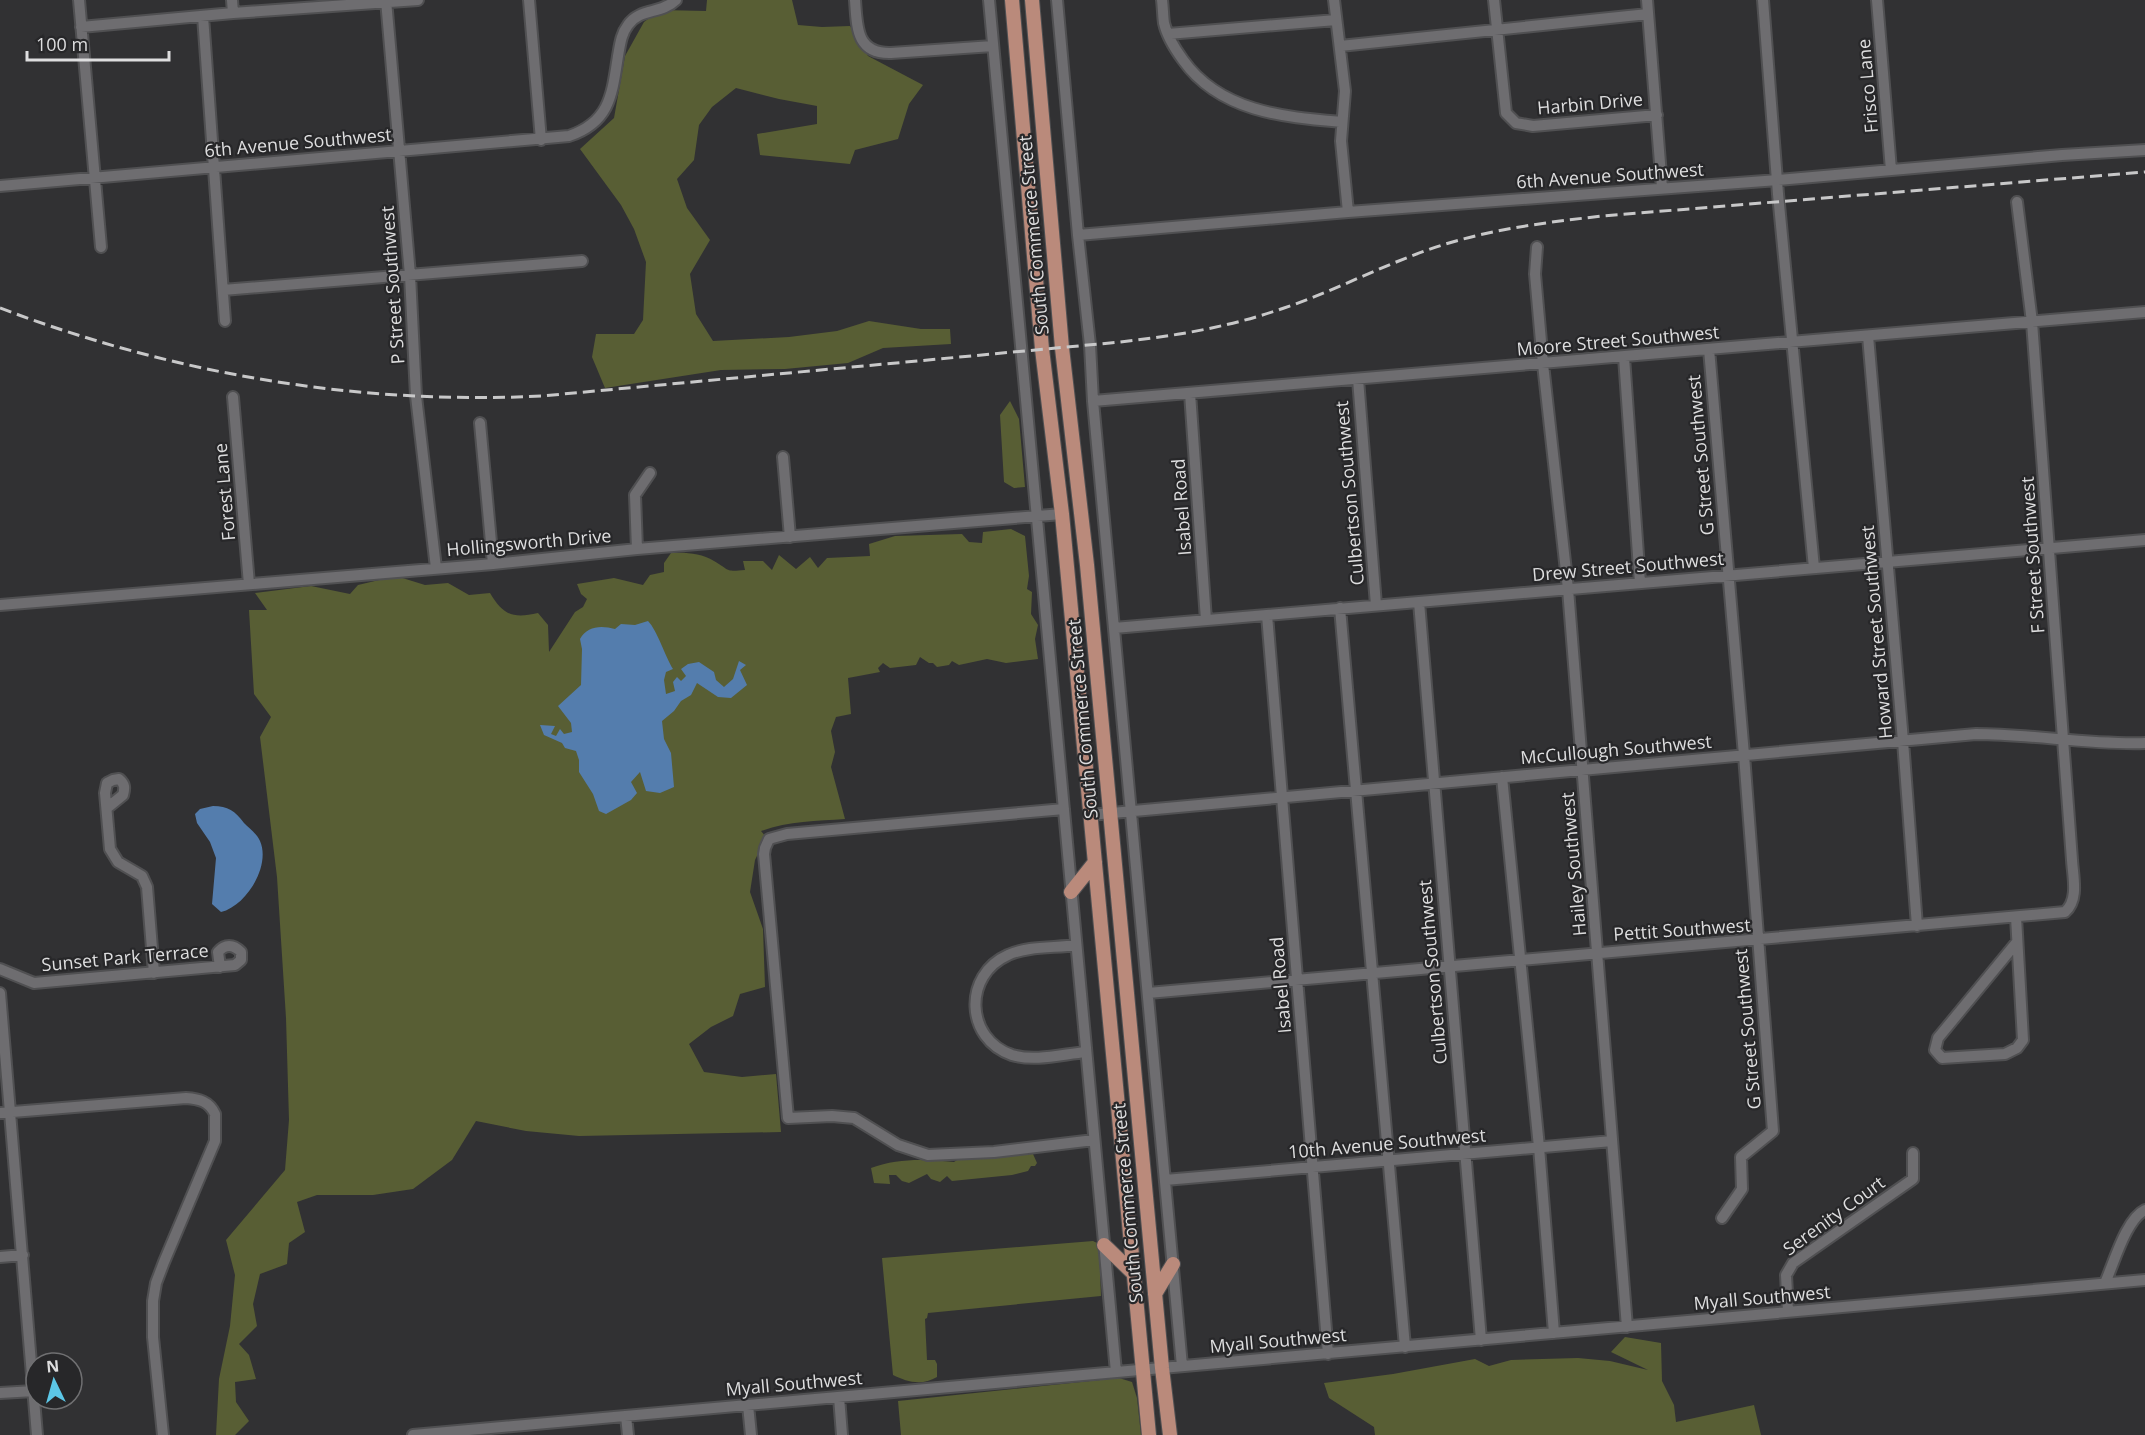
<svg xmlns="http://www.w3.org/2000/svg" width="2145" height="1435" font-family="'Open Sans',sans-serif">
	<rect width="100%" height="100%" fill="#313133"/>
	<path fill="#585e34" d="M707 0H792L798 25 822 27 850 26 868 56 923 85 909 104 898 139 855 150 850 164 760 155 757 134 817 124V106L779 99 736 88 712 107 699 125 694 160 677 179 687 208 710 240 690 274 696 314 713 341 789 337 837 331 869 321 921 329H950L951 344 883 348 848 363 785 369 721 370 605 388 592 357 596 334H634L643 320 646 262 634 229 621 205 580 149 614 118 625 56 644 22 660 10 706 11Z
		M1010 401 1019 419 1025 487 1014 488 1004 482 1000 415Z
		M1011 529 1025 536 1029 576 1027 589 1032 592 1031 614 1038 625 1035 639 1038 659 1006 663 987 659 959 665 952 661 949 665 937 667 933 663H929L920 657 916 665 890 668 883 663 878 668 880 672 848 678 851 714 836 717 831 731 835 752 831 767 845 819C817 821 788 821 761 831L766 837 755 860 750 892 763 929 765 987 740 994 733 1016 711 1027 689 1044 704 1072 742 1077 776 1074 781 1132 579 1136 526 1131 476 1121 452 1160 413 1189 373 1195H317L297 1202 305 1232 289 1243 287 1264 260 1274 253 1304 257 1326 239 1344 249 1355 256 1379 235 1382 236 1402 249 1421 235 1435H216L219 1379 230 1326 235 1275 226 1240 285 1170 289 1120 286 1018 277 877 260 737 271 717 254 694 249 610H267L255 593 311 586 350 594 358 585 396 576 425 585 448 583 469 595 490 593C503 615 513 619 538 613L548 625 549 652 575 612 583 607 587 599 581 594 577 584 614 578 643 585 650 575 664 572V563L671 553C685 552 701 553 714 561 730 570 724 572 745 570L743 561H763L772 570 779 555 796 569 810 557 818 568 827 558 870 556 869 544 895 536 962 534 969 542 982 543 983 532Z
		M1033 1154 1037 1163 1035 1166H1031L1028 1171 1012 1175 952 1181 947 1176 940 1182 931 1179 927 1174 909 1183 902 1181 896 1175H889L890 1184 874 1183 871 1168C898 1158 925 1159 954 1162L960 1158Z
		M1093 1241 1099 1244 1101 1296 928 1313 927 1318 925 1319 927 1360H935L937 1364V1377C922 1386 907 1382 893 1375L882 1258Z
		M1625 1337 1661 1343 1662 1381 1674 1405 1676 1422 1754 1405 1761 1435H1375L1374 1427 1329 1398 1324 1383 1393 1374 1475 1359 1489 1366 1511 1360 1578 1358 1610 1361 1648 1370 1611 1352Z
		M1119 1378 1132 1382 1137 1398 1141 1435H901L898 1401Z"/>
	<path fill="#547dad" d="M648 621C657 630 665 656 673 669L666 672 664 680 666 694 675 691 673 682 677 677 681 681 686 676 681 669 688 664 699 662 714 672 716 680 724 687 733 679 739 661 746 665 740 670 747 685 731 698 718 697 697 683 691 695 681 701 674 711 662 721 664 739 671 753 674 787 660 793 646 791 640 772 631 782 637 793 631 800 606 814 599 811 593 794 579 772V760L576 751 565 748 562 743 544 735 540 725 555 726 551 734 556 736 560 729 564 734 572 732 571 723 558 706 581 685 582 649 580 639C587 626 601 625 615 629L621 624 635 625Z
		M213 806C228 806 235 811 244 823 249 828 257 834 260 841 271 866 246 906 221 912L212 904 216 858 210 842 197 823 195 814 200 809Z"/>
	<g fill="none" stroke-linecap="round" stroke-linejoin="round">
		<defs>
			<path id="minor" d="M79 0 101 247
				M232 0 233 13
				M386 0 410 275 416 396 436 568
				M529 0 541 140
				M855 0C857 27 856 54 891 53L993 46
				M989 0 1116 1372
				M1057 0 1078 235 1090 345 1093 401 1182 1366
				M1162 0C1163 8 1163 16 1164 23 1167 37 1175 49 1183 60 1220 112 1284 117 1342 122
				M1334 0 1345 91 1341 141 1348 212
				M1494 0 1506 113 1516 123 1533 126 1657 115
				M1647 0 1662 188
				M1763 0 1778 194 1814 568
				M1877 0 1891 170
				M203 16 225 321
				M81 27 233 13 418 0
				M1168 34 1336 20
				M1340 46 1648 14
				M0 186 569 136C610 122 612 95 618 56 620 45 621 34 628 25 639 8 662 14 676 0
				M1078 235 1348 212 1778 180 2062 155 2145 150
				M1537 247 1535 274 1543 364 1568 589 1627 1327
				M223 290 582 261
				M1868 336 1903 741 1917 926
				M1709 349 1744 755 1773 1131 1741 1157 1742 1189 1722 1218
				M1624 357 1640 583
				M1358 379 1376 605
				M1190 393 1206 620
				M233 397 249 584
				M1093 401 2145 312
				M480 423 493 564
				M783 457 790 537
				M637 549 635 495 650 473
				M1419 602 1481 1340
				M0 605 493 564 637 549 1062 514
				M1340 608 1405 1347
				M1267 615 1328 1354
				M1114 628 2145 540
				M1502 777 1539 1147 1554 1333
				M107 808 123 795C125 788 125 784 119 779L113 780 107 783 105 793 110 849 118 862 142 876 147 887 154 973
				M1064 809 787 834 769 839 765 848 764 854 788 1118 832 1116 854 1118 898 1145 928 1155 994 1152 1094 1140
				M1090 815 1976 734C2033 734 2089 745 2145 743
				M2016 917 2023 1040 2017 1048 2005 1054 1942 1058 1935 1050 1938 1038 2017 942
				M1076 945C1055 948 1027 946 1008 955 963 975 965 1039 1012 1055 1035 1062 1063 1054 1086 1052
				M0 969 34 983 235 965 241 960V952C233 944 225 944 218 952L220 967
				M0 993 37 1435
				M1148 993 2065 912C2079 900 2073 877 2072 860L2032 322 2017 202
				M0 1113 186 1098C199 1099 209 1101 215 1114V1141L164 1262 156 1283 153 1301V1337L163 1435
				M1165 1180 1612 1141
				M0 1257 23 1255
				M2105 1283C2114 1263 2126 1219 2145 1210
				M1788 1312 1786 1275 1793 1263 1913 1179V1153
				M0 1393 34 1391
				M839 1397 842 1435
				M748 1405 751 1435
				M626 1416 628 1435
				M413 1435 2145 1280"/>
			<path id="major" d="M1012 0 1042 349 1062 514 1149 1435
				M1032 0 1062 348 1087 565 1162 1368 1170 1435
				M1071 892 1095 862
				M1104 1245 1134 1274
				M1155 1294 1173 1264"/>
		</defs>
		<use href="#minor" stroke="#505052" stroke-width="14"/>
		<use href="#major" stroke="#505052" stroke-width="16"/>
		<use href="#minor" stroke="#6e6d70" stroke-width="10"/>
		<use href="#major" stroke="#ba8a7b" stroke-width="14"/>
		<path stroke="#c8c8c9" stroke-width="3" stroke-dasharray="12 6" stroke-linecap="butt" d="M0 308C174 374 356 405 542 396L1110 343C1169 337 1227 328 1284 308 1340 289 1392 260 1449 243 1499 228 1550 222 1602 216L2145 172"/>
	</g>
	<g text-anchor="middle" stroke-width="4.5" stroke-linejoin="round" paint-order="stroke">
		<g font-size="18" fill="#dededf" stroke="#272729">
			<text transform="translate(1868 86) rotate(-95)" y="6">Frisco Lane</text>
			<text transform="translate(1590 104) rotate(-5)" y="6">Harbin Drive</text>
			<text transform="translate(298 143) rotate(-5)" y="6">6th Avenue Southwest</text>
			<text transform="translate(1610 176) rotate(-4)" y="6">6th Avenue Southwest</text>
			<text transform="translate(1034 235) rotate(-95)" y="6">South Commerce Street</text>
			<text transform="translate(393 285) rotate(-94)" y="6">P Street Southwest</text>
			<text transform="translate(1618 341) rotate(-5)" y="6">Moore Street Southwest</text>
			<text transform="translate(1701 455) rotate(-95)" y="6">G Street Southwest</text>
			<text transform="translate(225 492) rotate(-95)" y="6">Forest Lane</text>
			<text transform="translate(1350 493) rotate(-95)" y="6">Culbertson Southwest</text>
			<text transform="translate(1182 507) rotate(-94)" y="6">Isabel Road</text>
			<text transform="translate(529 543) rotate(-5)" y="6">Hollingsworth Drive</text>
			<text transform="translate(2033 555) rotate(-94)" y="6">F Street Southwest</text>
			<text transform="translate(1628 567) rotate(-5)" y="6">Drew Street Southwest</text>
			<text transform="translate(1877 632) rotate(-95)" y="6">Howard Street Southwest</text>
			<text transform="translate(1083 719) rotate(-95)" y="6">South Commerce Street</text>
			<text transform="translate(1616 750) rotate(-5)" y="6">McCullough Southwest</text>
			<text transform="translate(1574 864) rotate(-95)" y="6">Hailey Southwest</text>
			<text transform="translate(1682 930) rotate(-4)" y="6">Pettit Southwest</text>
			<text transform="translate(125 958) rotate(-5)" y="6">Sunset Park Terrace</text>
			<text transform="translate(1433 972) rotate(-95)" y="6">Culbertson Southwest</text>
			<text transform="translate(1281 985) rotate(-95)" y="6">Isabel Road</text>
			<text transform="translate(1748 1029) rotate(-95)" y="6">G Street Southwest</text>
			<text transform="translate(1387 1144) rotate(-5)" y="6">10th Avenue Southwest</text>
			<text transform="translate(1128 1203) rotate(-95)" y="6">South Commerce Street</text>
			<text transform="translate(1834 1216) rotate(-36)" y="6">Serenity Court</text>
			<text transform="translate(1762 1298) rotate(-5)" y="6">Myall Southwest</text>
			<text transform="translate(1278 1341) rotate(-5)" y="6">Myall Southwest</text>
			<text transform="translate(794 1384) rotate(-5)" y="6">Myall Southwest</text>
		</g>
	</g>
	<g transform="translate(54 1381) rotate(355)"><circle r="28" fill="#272729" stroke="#707072" stroke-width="1.5"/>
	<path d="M0-4.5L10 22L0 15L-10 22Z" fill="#5cc7e7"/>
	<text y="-9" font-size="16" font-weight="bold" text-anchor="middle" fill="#dededf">N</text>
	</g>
	<path d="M27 51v9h142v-9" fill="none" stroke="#dededf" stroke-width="3"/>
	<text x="36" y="51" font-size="18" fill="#dededf" stroke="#272729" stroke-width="4.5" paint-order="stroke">100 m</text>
</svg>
